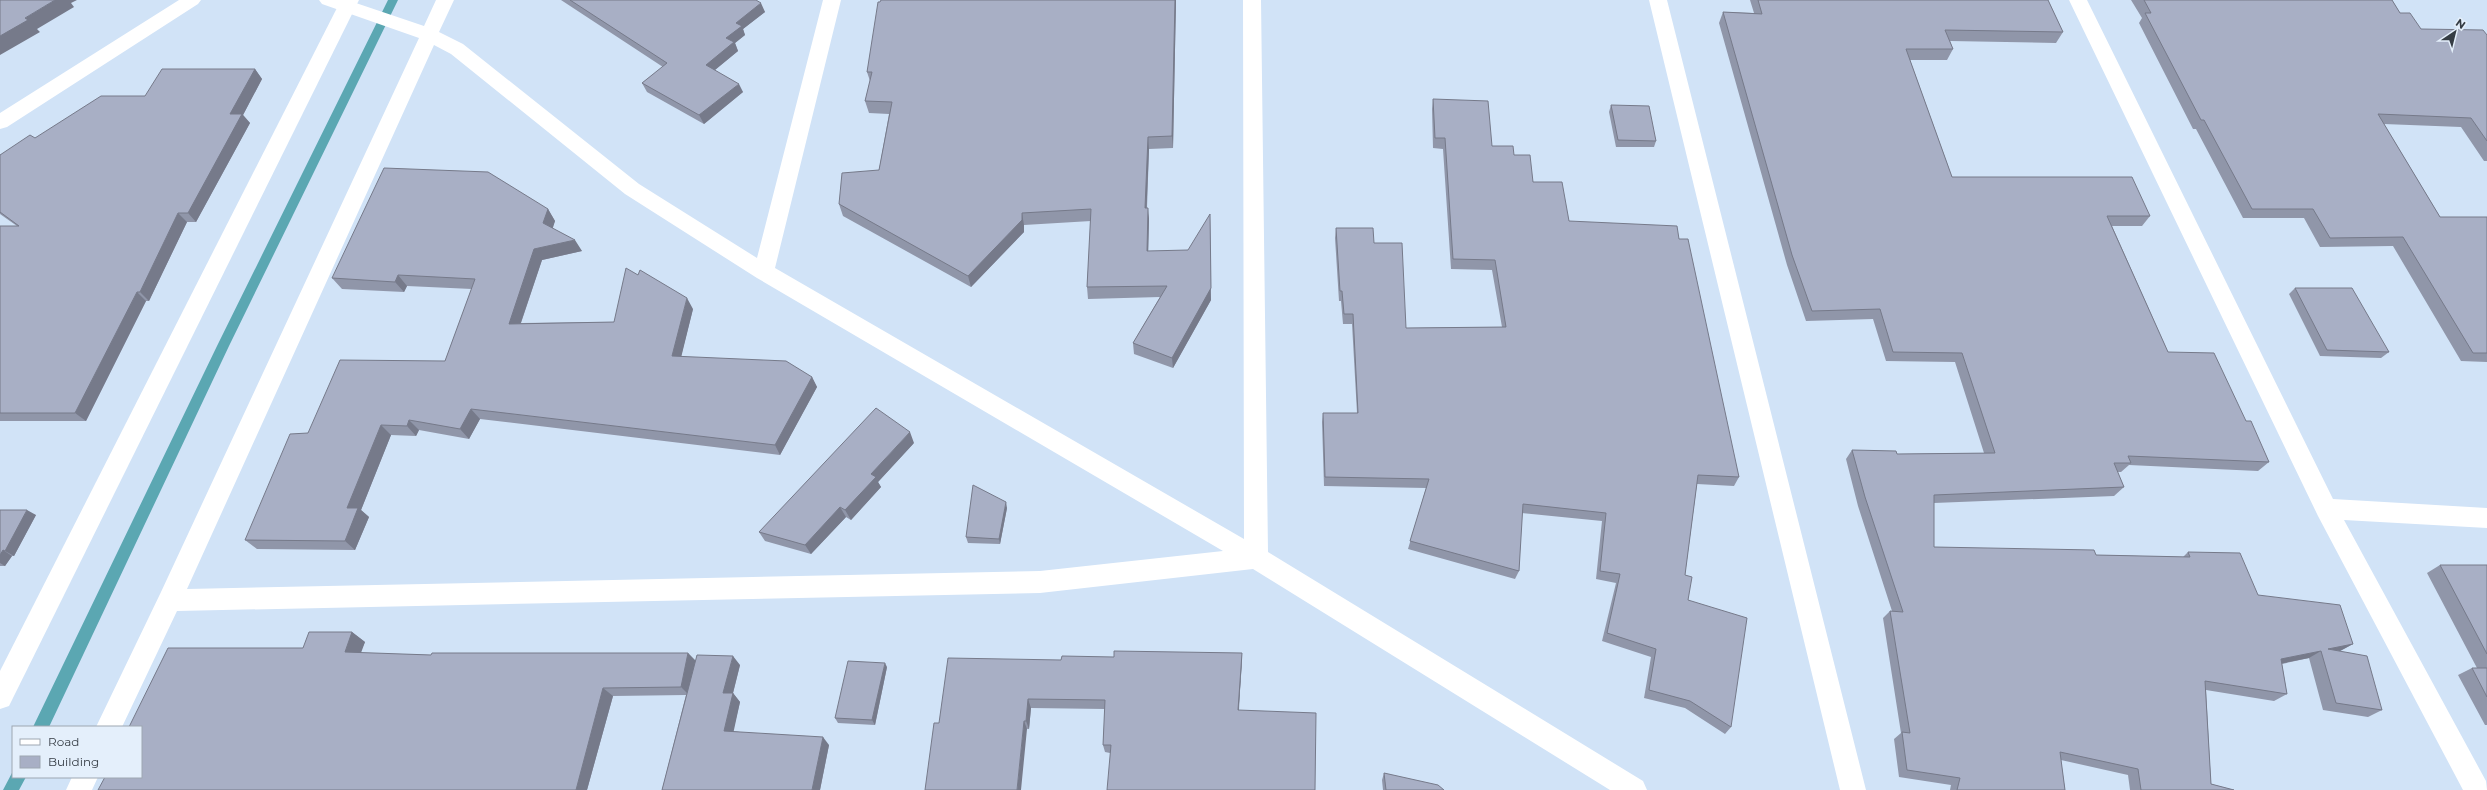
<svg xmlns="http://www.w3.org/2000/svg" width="2487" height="790" font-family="Montserrat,sans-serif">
	<rect width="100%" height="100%" fill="#d1e3f7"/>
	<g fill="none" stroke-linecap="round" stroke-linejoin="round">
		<path fill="#5ba7b2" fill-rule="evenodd" d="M388 0H398L229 346 49 727H33L217 346Z
			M13 771V777H26L19 790H3Z"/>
		<path fill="#fff" fill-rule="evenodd" d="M179 0H201L198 4 7 127 0 129V113Z
			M319 0H347L424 26 436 0H454L439 32 463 44 639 184 757 258 823 0H841L775 268 1244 539 1243 0H1261L1268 552 1643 781 1647 790H1610L1253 569 1040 593 177 611 122 727H96L161 592 419 38 322 4ZM434 45 451 54 625 194 757 278 1223 551 1040 571 187 589Z
			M1649 0H1667L1866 790H1840Z
			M2069 0H2087L2333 499 2487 508V528L2344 520 2486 781 2487 790H2463L2318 516Z
			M72 777H98L92 790H66Z"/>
		<path fill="#fff" fill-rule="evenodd" d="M341 0H359L9 706 0 709V671Z"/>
	</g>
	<path fill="#9096a9" d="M561 0H756L765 12 743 29 745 35 735 43 738 51 715 70 743 92 704 124 647 92 642 83 663 67Z
		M881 0H1176L1173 148 1149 149 1147 208 1149 219 1148 251 1211 300 1173 368 1134 354 1133 343 1160 297 1088 299 1087 287 1091 221 1024 225V232L971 287 843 216 839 204 879 170 889 114 869 113 865 101 870 81 867 72Z
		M1750 0H2048L2063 32 2056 43 1950 41 1953 49 1947 60H1910L1952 177 2150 216 2142 226H2112L2168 352 2246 421 2269 462 2258 471 2129 465 2121 472H2117L2124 487 2114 496 1934 503V547L2096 555 2183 557 2188 552 2258 595 2353 644 2340 651 2382 710 2368 717 2323 710 2309 658 2282 664 2287 694 2274 701 2206 690 2211 784 2234 790H2130L2128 775 2061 760 2065 790H1950L1951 785 1899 777 1894 739 1901 733 1883 618 1890 611H1892L1858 506 1846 459 1852 450 1897 454 1984 453 1955 362 1886 361 1873 319 1806 321 1787 265 1719 23 1723 12 1754 13Z
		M2131 0H2392L2400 13 2421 29 2487 35V161H2484L2461 127 2384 124 2440 217H2487V362L2461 361 2393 246 2320 247 2304 218H2243L2196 129H2193L2139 23 2142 18Z
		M255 69 262 79 243 115 250 123 196 222H187L149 301H146L86 421H0V226H17L0 214V155L35 138 145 96Z
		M1433 99 1492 146 1514 155 1533 182 1569 221 1679 239 1739 477 1734 486 1697 484 1685 575 1688 600 1731 727 1725 734 1685 708 1644 698 1651 657 1602 641 1616 583 1596 579 1602 521 1522 513 1519 571 1515 579 1408 549 1426 488 1324 486 1322 422 1323 413H1357L1352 324H1343L1341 301H1339L1335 238 1336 228 1374 243 1406 328 1502 327 1492 270 1451 269 1443 149 1433 148 1432 109Z
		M1611 105 1656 141 1654 147H1616L1609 112Z
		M548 209 555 221 552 228 582 251 542 260 521 323 614 322 693 309 681 356 812 377 817 387 780 455 480 419 469 439 419 430 416 436 391 435 361 510 369 517 355 550 257 549 245 540 308 433 445 361 472 289 407 286 404 292 342 289 332 278Z
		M2295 288 2389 352 2381 358 2320 356 2289 294Z
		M914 443 878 482 881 487 851 520 846 517 811 554 765 541 759 532Z
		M1007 508 1000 544 968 543 966 537Z
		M0 510 36 515 14 556H12L5 566H0Z
		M2440 565H2487V725H2485L2458 675 2472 668H2477L2427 573Z
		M352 632 365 642 360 653 431 655 688 653 695 661 740 665 733 693 740 702 733 731 829 745 820 790H662L686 695 613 696 587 790H98L303 648Z
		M1242 653 1239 710 1110 753 1105 752 1103 745 1105 709 1031 708 1029 729 939 723 1061 660 1114 657Z
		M887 667 875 725 838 723 835 718Z
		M1384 773 1444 790H1383L1382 780Z"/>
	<path fill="#767a8a" d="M55 0H77L71 3 74 7 37 29 40 32 0 55V36L25 18Z
		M1175 0H1176L1173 148 1172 136Z
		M761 3 765 12 743 29 745 35 735 43 738 51 710 74 706 65 726 38 736 23Z
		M255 69 262 79 243 115 250 123 196 222 188 213 230 114Z
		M739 84 743 92 704 124 699 115Z
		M1148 137 1149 149 1146 220 1145 208Z
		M1148 208 1149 219 1148 262 1147 251Z
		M548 209 555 221 551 234 543 223Z
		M178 213 187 222 149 301 140 292Z
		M1022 213 1024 225V232L971 287 968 276Z
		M1210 214 1211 300 1173 368 1172 358Z
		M575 240 582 251 542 260 517 334 509 324 534 249Z
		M398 275 407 286 404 292 395 282Z
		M137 292 146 301 86 421 75 413Z
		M687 298 693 309 679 366 672 356Z
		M812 377 817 387 780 455 775 445Z
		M471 409 480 419 469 439 460 429Z
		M409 420 419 430 416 436 407 426Z
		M381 425 391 435 361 510 369 517 355 550 345 541 347 508Z
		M910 432 914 443 878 482 881 487 851 520 845 510 871 474Z
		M1006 502 1007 508 1000 544 999 539Z
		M840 507 846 517 811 554 805 545Z
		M27 510 36 515 14 556 5 551Z
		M3 550 12 556 5 566 0 563V555Z
		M352 632 365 642 358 661 345 652Z
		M2353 644 2340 651 2328 649Z
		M2321 651 2309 658 2269 666 2281 659Z
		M688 653 696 661 689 695 681 687Z
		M1242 653V662L1238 718V710Z
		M733 656 740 665 731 701 723 693Z
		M885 663 887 667 875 725 872 720Z
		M603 688 613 696 587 790H576Z
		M733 693 740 702 732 739 724 731Z
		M1028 699 1031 708 1029 729 1026 721Z
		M1024 721 1027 729 1021 790H1017Z
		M823 737 829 745 820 790H812Z"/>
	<path fill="#a8afc5" stroke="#767a8a" d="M0 0H55L25 18 28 20 0 36Z
		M570 0H756L761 3 736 23 742 26 726 38 734 42 706 65 739 84 699 115 642 83 667 63Z
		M881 0H1175L1172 136 1148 137 1145 208H1148L1147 251 1188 250 1210 214 1211 288 1172 358 1133 343 1167 286 1087 287 1091 209 1022 213V220L968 276 839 204 842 173 879 170 892 102 865 101 872 72H867L878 2H880Z
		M1758 0H2048L2063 32 1945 30 1953 49H1906L1952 177H2132L2150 216H2107L2168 352 2214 353 2246 421H2251L2269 462 2128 456 2131 463H2114L2124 487 1934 495V547L2094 550 2096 555 2190 557 2188 552 2240 553 2258 595 2340 605 2353 644 2328 649 2367 656 2382 710 2336 703 2321 651 2281 659 2287 694 2205 681 2211 784 2234 790H2141L2138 769 2060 752 2065 790H1957L1960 778 1907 770 1902 732 1910 733 1890 611 1903 612 1865 497 1852 450 1896 451 1897 454 1995 453 1962 353 1893 352 1880 309 1812 311 1792 255 1723 12 1762 14Z
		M2144 0H2392L2400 13H2410L2421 29 2483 30 2487 35V141L2471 118 2378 114 2440 217H2487V353H2473L2403 237 2330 238 2313 209H2252L2204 120H2201L2145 13H2151Z
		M162 69H255L230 114H242L188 213H178L140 292H137L75 413H0V226H19L0 212V155L30 135 35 138 101 96H145Z
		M1433 99 1488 101 1492 146H1513L1514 155H1530L1533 182H1562L1569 221 1677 226 1679 239H1688L1739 477 1698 475 1685 575 1692 577 1688 600 1747 618 1731 727 1690 701 1649 690 1656 649 1607 633 1620 574 1600 571 1606 513 1523 504 1519 571 1410 541 1429 479 1325 477 1323 413H1358L1353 314H1344L1342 291H1340L1336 228H1373L1374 243H1402L1406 328 1506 327 1495 260 1453 259 1445 138H1435Z
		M1611 105 1649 106 1656 141 1618 140Z
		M384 168 488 172 548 209 543 223 575 240 534 249 509 324 614 322 626 268 638 275 640 270 687 298 672 356 786 361 812 377 775 445 471 409 460 429 409 420 407 426 381 425 347 508H358L345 541 245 540 290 434 308 433 340 360 445 361 475 279 398 275 395 282 332 278Z
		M2295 288H2352L2389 352 2327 350Z
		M876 408 910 432 871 474 876 477 845 510 840 507 805 545 759 532Z
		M973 485 1006 502 999 539 966 537Z
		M0 510H27L5 551 3 550 0 555Z
		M2440 565H2487V654Z
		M309 632H352L345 652 431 655 432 653H688L681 687 603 688 576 790H98L105 777H141V727H129L168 648H303Z
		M1114 651 1242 653 1238 710 1316 713 1315 790H1107L1111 745H1103L1105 700 1028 699 1026 721H1024L1017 790H925L934 723H939L948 658 1061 660 1062 656 1114 657Z
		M697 655 733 656 723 693H733L724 731 823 737 812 790H662Z
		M848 661 885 663 872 720 835 718Z
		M2472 668H2487V697Z
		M1384 773 1438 785 1444 790H1386Z"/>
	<rect x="12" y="726" width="130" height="52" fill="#e4effb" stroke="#9ea7b2"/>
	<rect x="20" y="739" width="20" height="6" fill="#ffffff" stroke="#9ea7b2"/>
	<text x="48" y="746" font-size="12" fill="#353c44">Road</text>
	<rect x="20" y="756" width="20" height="12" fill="#a8afc5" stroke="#9ea7b2"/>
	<text x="48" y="766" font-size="12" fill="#353c44">Building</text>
	<g transform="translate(2455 32) rotate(35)" stroke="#e4effb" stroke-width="3" paint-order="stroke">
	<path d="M0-3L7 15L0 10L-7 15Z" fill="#353c44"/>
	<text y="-6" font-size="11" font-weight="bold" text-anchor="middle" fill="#353c44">N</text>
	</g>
</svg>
